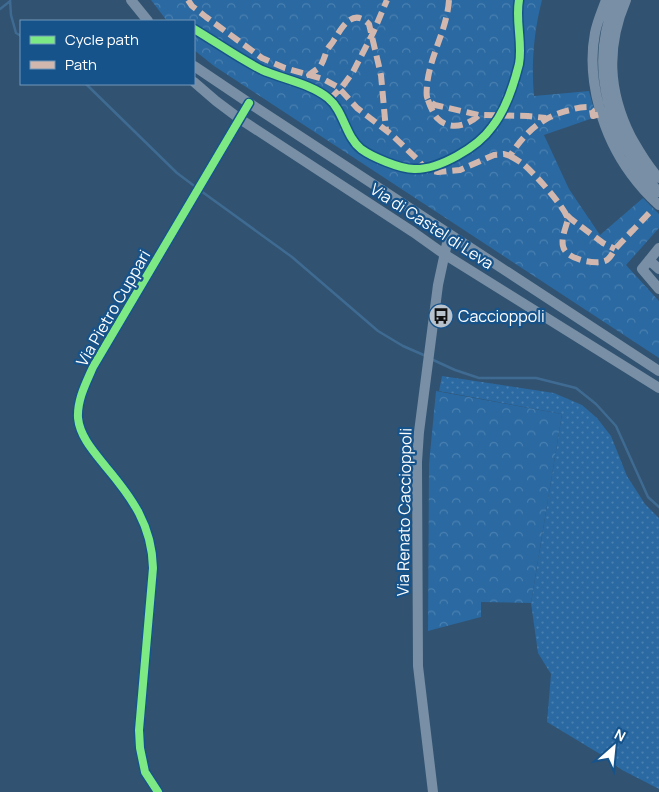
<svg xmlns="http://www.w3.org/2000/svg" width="659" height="792" font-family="Manrope,sans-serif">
	<defs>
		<pattern id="grass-dots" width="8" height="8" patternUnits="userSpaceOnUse" patternTransform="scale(1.25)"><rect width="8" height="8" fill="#2a69a2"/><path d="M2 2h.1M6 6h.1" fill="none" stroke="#4a80b0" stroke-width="1.8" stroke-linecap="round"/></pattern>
		<pattern id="park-crowns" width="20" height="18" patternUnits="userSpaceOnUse" patternTransform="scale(1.25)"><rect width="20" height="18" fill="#2a69a2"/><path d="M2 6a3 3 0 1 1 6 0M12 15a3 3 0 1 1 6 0" fill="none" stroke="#4a80b0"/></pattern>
	</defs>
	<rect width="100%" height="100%" fill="#315270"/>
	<path fill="url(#grass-dots)" d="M442 376 554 393 582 405 597 418 611 436 627 476 645 504 659 518V789L622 770 600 754 547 722 551 674 538 653 531 603 562 414 439 391Z"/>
	<path fill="url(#park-crowns)" d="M151 0H542C534 31 531 64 534 96L589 91 596 117 544 135 569 189 600 235 643 198 659 214V228L626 265 659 301V358L214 66 194 50V21H167Z
		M436 391 562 414 531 603 481 602V617L428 631 429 464Z"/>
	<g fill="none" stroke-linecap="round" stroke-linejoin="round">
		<path stroke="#3f6b92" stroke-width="2.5" d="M10 0 11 15 16 33 21 36
			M0 9 9 2
			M86 84 177 173 197 188
			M201 191 292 257 378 331 403 346 426 356
			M431 359 455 370 479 378H536L576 388 596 404 616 426 648 497 659 507"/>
		<path stroke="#788fa5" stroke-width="10" d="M131 0 148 21
			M606 0C602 11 597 22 595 33 586 80 603 136 631 174 639 185 649 196 659 205
			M616 0C587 67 610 141 659 192
			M626 0C606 47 608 91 631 137 639 151 647 166 659 178
			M194 66 249 103 659 371
			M194 82 216 101 240 119 413 232 444 254 659 388
			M659 248 642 269 659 289
			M649 260 659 269
			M158 792 145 772 140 748 139 730 153 568C152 525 132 498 106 467 94 452 80 437 78 418 77 400 86 383 93 367L249 103
			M433 792 418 666 417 462 419 432 438 285 449 234"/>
		<path stroke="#d1b7ad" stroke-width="6" stroke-dasharray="12 6" stroke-linecap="butt" d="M188 0 192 6 206 17 262 58 285 68 323 79 338 87 357 108 392 135 419 161 426 170 438 172 460 170 494 155 504 154 510 156C524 133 543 116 570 110 576 108 582 107 589 107L592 110 593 116 601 114
			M449 0C447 30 430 55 427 85 427 88 426 93 427 97 428 101 431 103 435 105L479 115 528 116 546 118
			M310 77 309 75C313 71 319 69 321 65 324 60 325 55 327 50 329 46 332 44 334 40 342 28 352 7 369 24L381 75 386 130
			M330 99 342 87 353 72 373 33 387 0
			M428 100C430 106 433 113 437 118 449 131 468 126 479 115
			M510 156C514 158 519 161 523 164 534 173 564 206 568 219 566 227 561 238 563 246 565 259 594 265 605 261 610 259 612 254 615 249L653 209
			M567 215 571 219 603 243 615 249"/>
		<defs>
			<path id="cycleway" d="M194 29C216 42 238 58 262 70 283 79 311 84 328 98 344 111 345 136 361 149 372 157 400 169 414 169 439 170 478 147 492 127 505 111 514 84 519 64 523 43 515 21 519 0
				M158 792 145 772 140 748 139 730 153 568C152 525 132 498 106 467 94 452 80 437 78 418 77 400 86 383 93 367L249 103"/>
		</defs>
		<use href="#cycleway" stroke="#16538b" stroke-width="11"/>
		<use href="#cycleway" stroke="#7ce984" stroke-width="8"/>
	</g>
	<defs>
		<symbol id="bus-disc" viewBox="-11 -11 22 22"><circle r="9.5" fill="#b7c2cd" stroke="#16538b"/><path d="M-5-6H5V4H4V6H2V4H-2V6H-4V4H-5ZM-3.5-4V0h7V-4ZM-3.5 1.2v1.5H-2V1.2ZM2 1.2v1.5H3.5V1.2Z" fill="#111"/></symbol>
	</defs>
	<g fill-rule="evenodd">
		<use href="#bus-disc" x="427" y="302" width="28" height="28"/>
	</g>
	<g text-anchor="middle" stroke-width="4.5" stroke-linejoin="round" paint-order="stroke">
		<g font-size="16" fill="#fff" stroke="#16538b">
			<text transform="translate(432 226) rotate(33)" y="6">Via di Castel di Leva</text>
			<text transform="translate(113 308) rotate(-60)" y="6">Via Pietro Cuppari</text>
			<text transform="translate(404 512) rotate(-89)" y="6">Via Renato Caccioppoli</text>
		</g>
		<g font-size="16" fill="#fff" stroke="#16538b" text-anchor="start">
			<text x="458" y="322">Caccioppoli</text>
		</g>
	</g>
	<rect x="20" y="20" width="175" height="65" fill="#16538b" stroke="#7398b9"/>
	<rect x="30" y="36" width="25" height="8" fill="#7ce984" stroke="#7398b9"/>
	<text x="65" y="45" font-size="15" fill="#ffffff">Cycle path</text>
	<rect x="30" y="61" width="25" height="8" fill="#d1b7ad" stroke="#7398b9"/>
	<text x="65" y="70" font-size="15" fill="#ffffff">Path</text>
	<g transform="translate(614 747) rotate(27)" stroke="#16538b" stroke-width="4" paint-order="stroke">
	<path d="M0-4L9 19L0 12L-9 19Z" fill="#ffffff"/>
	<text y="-8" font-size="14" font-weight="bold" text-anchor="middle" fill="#ffffff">N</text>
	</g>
</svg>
